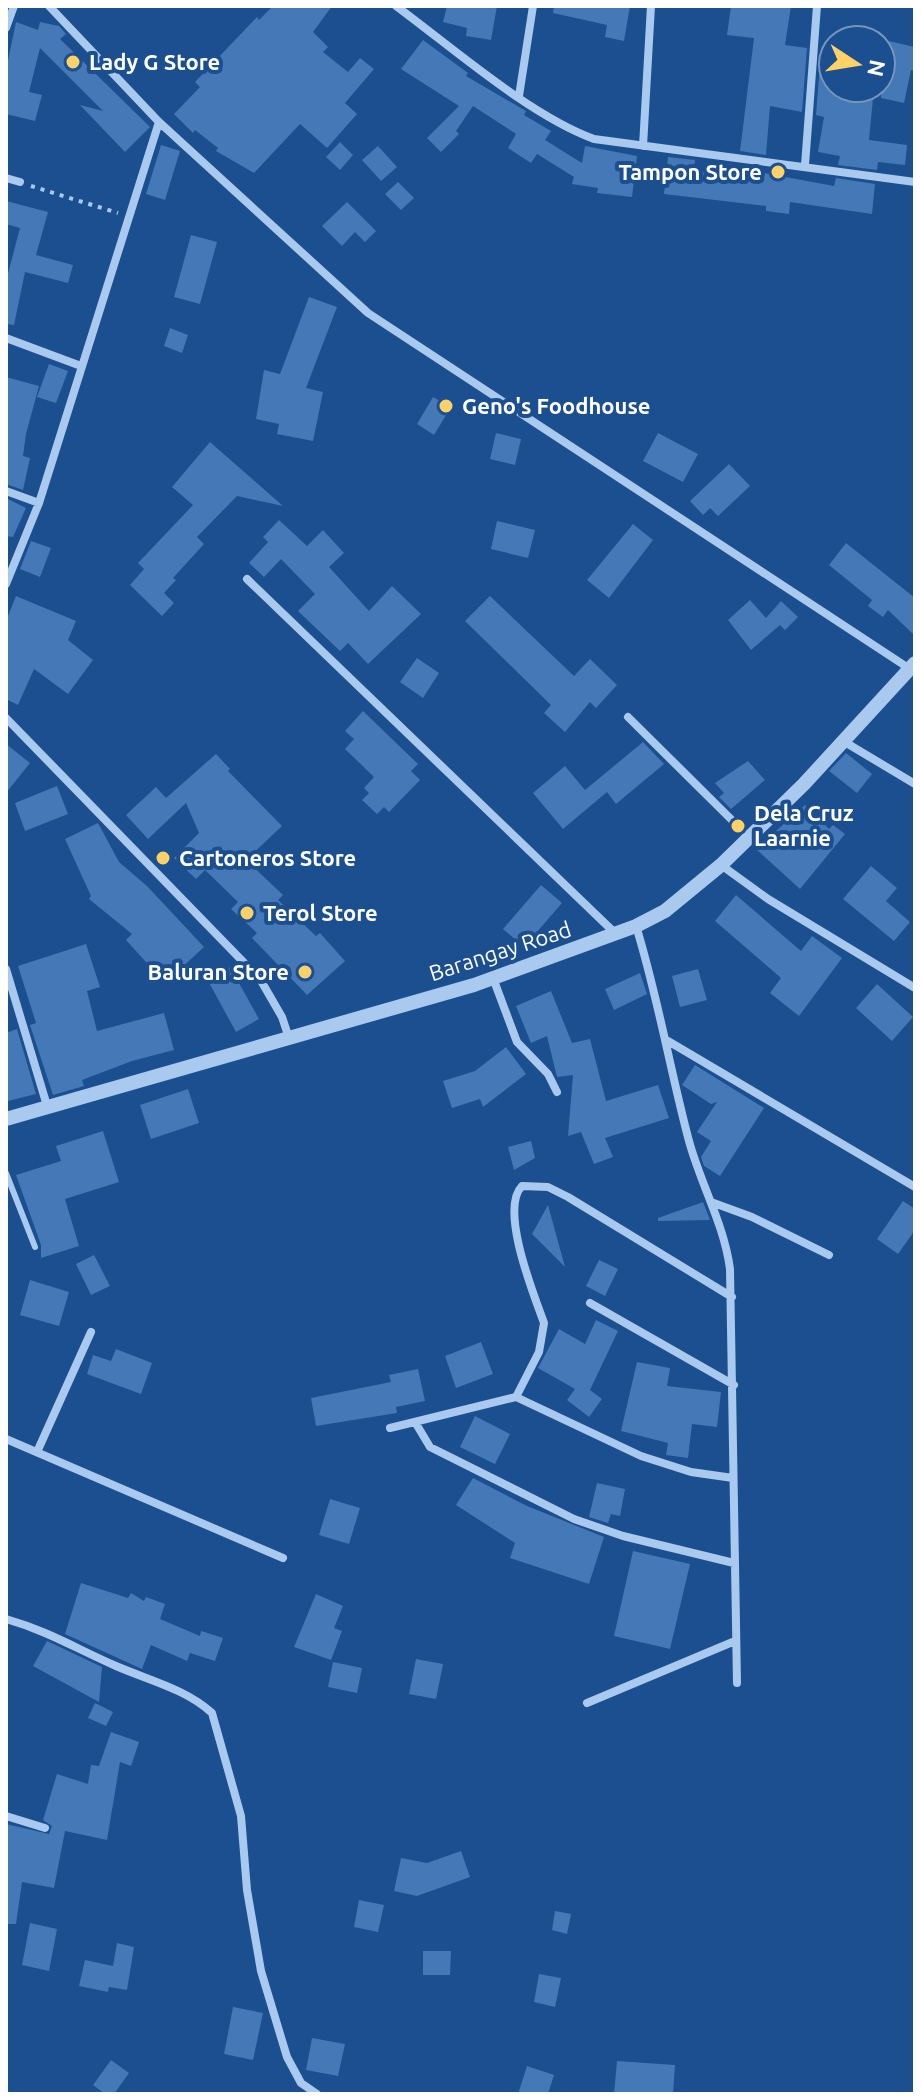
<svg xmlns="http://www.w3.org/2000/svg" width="921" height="2100" font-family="Ubuntu,sans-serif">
	<rect width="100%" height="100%" fill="#1b4f8f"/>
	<path fill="#4478b7" d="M273 6H332L313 32 328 47 323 52 348 72 360 58 374 69 345 103 357 114 327 148 300 124 254 173 216 151 218 148 195 130 193 133 174 114 200 87 195 82 257 17 259 20Z
		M447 6H497L491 40 466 36 467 28 443 22Z
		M554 6H630L624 41 605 37 607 25 553 13Z
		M731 6H791L785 45 807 48 802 112 770 106 766 155 740 151 754 38 727 35Z
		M16 22 38 30 40 22 59 26 66 34 60 39 150 127 125 152 80 105 103 111 40 48 29 92 42 95 35 121 6 114V70Z
		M423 40 468 73 466 76 526 111 524 115 551 131 545 140 582 163 585 146 637 156 632 197 597 193 598 188 572 184 574 177 537 154 531 163 508 148 516 134 473 106 456 131 459 134 441 152 427 138 459 106 401 69Z
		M884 40 915 47V71L911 70 904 103 881 98V42Z
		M821 51 833 53V88H874L869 140 907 145 905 165 878 162 877 170 838 165 840 156 818 152 824 117 816 115Z
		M340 142 353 155 340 170 326 157Z
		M161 145 180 151 165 200 146 194Z
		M378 146 397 167 381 181 362 160Z
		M668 157 695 160 694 170 725 174 726 164 764 169V173L834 186 836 178 875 184 872 214 790 202 789 214 766 211V206L664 194Z
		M398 182 414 198 401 210 385 194Z
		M6 201 48 212 36 255 73 265 68 283 25 272 14 325 6 324V281L20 228 6 224Z
		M347 202 376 231 365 242 355 232 342 246 322 226Z
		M191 235 217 242 200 304 174 297Z
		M309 297 337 307 306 388 323 392 313 441 277 434 279 424 256 419 264 370 280 374Z
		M170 328 188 335 182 353 164 346Z
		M49 364 68 371 56 403 37 397Z
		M6 377 39 386 26 434 23 456 30 458 23 490 6 484Z
		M433 397 451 407 434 435 417 424Z
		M496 433 521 439 515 465 490 459Z
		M658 433 698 454 683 482 643 461Z
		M210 442 283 506 237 496 197 537 204 544 173 578 176 580 164 593 174 603 162 616 130 585 144 569 138 563 193 505 172 487Z
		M729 464 750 486 718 516 710 508 703 515 690 501Z
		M6 498 26 508 13 537 6 536Z
		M279 520 307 546 323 530 344 553 329 567 369 611 392 586 421 614 368 664 348 643 340 651 298 611 315 594 281 559 264 577 249 563 268 542 263 537Z
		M497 521 535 530 528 558 491 549Z
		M633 524 653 540 609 598 587 580Z
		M31 541 51 548 40 577 20 569Z
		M846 543 915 598V636L888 610 883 617 868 606 872 600 829 565Z
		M16 596 76 621 68 640 93 660 68 694 34 669 18 705 6 699V621Z
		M490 596 574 676 590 659 617 685 596 708 590 702 565 732 544 713 551 705 465 621Z
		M750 600 766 618 781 601 798 617 785 630 780 625 751 650 728 620Z
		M417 658 439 673 423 698 400 682Z
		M363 711 418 764 411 771 420 780 389 812 384 807 377 814 362 800 369 793 364 788 374 777 345 749 354 739 345 731Z
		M643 742 664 764 616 804 607 792 563 829 533 793 565 766 585 790Z
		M6 744 30 763 6 793Z
		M846 753 872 774 857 793 829 771Z
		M216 754 230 769 228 771 282 826 246 860 283 895 278 900 316 936 320 933 345 961 307 995 252 938 257 933 231 909 238 902 205 870 196 879 174 858 199 833 186 803 148 839 126 815 156 787 166 798Z
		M748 761 765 780 731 809 719 797 724 793 715 783Z
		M57 786 68 814 25 831 15 803Z
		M805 805 829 829 833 825 845 834 800 889 756 849Z
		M98 823 119 862 147 886 204 947 165 983 126 940 132 934 89 899 91 896 65 839Z
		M871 866 897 888 886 901 910 922 894 941 843 899Z
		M541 885 562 903 524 947 503 929Z
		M736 895 801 951 812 936 842 958 799 1016 770 993 781 978 715 921Z
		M86 944 100 987 87 991 97 1031 164 1013 174 1050 132 1061 82 1080 84 1086 53 1095 30 1025 36 1023 18 966Z
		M230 967 259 1019 236 1032 207 979Z
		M698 969 707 1000 680 1007 672 976Z
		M640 973 647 994 614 1010 605 989Z
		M877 984 913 1017 892 1041 856 1008Z
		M551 991 572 1043 590 1039 606 1101 658 1085 669 1118 605 1138 613 1157 594 1164 581 1132 568 1136 573 1075 557 1077 547 1036 531 1043 516 1006Z
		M17 1029 36 1094 8 1101 6 1033Z
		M506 1047 526 1074 483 1107 480 1099 452 1108 443 1081 475 1071Z
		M695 1065 764 1108 720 1176 704 1166 701 1157 711 1141 697 1132 717 1102 711 1104 682 1085Z
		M188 1089 199 1123 151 1139 140 1105Z
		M103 1131 119 1182 65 1199 79 1246 41 1258V1245L16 1175 61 1161 56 1146Z
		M531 1141 535 1158 514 1170 508 1147Z
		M903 1201 915 1209V1230L898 1254 877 1239Z
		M703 1202 710 1220 658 1221V1218Z
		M548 1205 565 1267 532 1234Z
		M94 1255 110 1286 91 1295 76 1264Z
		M599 1260 618 1269 605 1296 586 1286Z
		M30 1280 69 1292 59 1326 20 1315Z
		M596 1320 618 1331 590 1390 602 1399 589 1417 567 1400 575 1389 538 1368 559 1329 585 1344Z
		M481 1342 493 1374 456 1388 445 1356Z
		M116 1349 152 1363 141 1394 87 1374 93 1355 111 1361Z
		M637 1362 670 1368 667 1386 721 1392 717 1427 692 1424 688 1458 666 1455 668 1443 621 1431Z
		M418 1369 425 1401 396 1407 397 1413 316 1426 311 1398 391 1382 389 1375Z
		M475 1416 510 1434 495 1464 460 1447Z
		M473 1478 527 1506 604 1537 589 1584 510 1558 515 1543 456 1505Z
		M597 1483 625 1489 620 1516 611 1514 608 1523 589 1517Z
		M330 1499 360 1508 349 1544 319 1535Z
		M633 1551 690 1564 670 1649 614 1636Z
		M81 1583 128 1598 131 1593 144 1601 146 1597 165 1604 160 1619 200 1636 201 1631 223 1638 215 1661 190 1653 187 1661 151 1645 142 1669 65 1634Z
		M316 1594 343 1606 334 1628 342 1631 331 1660 294 1647Z
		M47 1641 102 1667 99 1702 33 1666Z
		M416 1659 443 1664 436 1699 409 1694Z
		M333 1662 362 1668 357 1693 328 1687Z
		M95 1703 113 1712 106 1726 88 1718Z
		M111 1732 139 1742 131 1766 120 1762 107 1840 65 1831 54 1888 22 1882 16 1924H6V1824L49 1834 52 1826 43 1820 57 1774 88 1784 91 1765 99 1766Z
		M461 1851 470 1877 417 1896 394 1891 401 1858 427 1863Z
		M359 1900 384 1905 378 1932 354 1927Z
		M555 1911 571 1914 567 1934 552 1930Z
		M30 1923 57 1929 49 1971 22 1965Z
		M117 1943 134 1947 127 1990 109 1987 108 1992 79 1986 85 1960 113 1966Z
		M423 1951H451L450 1975H423Z
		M539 1974 561 1978 555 2007 534 2002Z
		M233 2007 263 2013 253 2060 224 2054Z
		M312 2038 345 2044 338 2076 306 2070Z
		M111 2060 129 2073 114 2094H105L93 2085Z
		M617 2061 675 2065 673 2094H614Z
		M527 2066 554 2075 548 2094H518Z"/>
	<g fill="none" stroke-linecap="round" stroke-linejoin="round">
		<path stroke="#a9c9ee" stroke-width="4" stroke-dasharray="4 6" stroke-linecap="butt" d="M31 186 118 213"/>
		<path stroke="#a9c9ee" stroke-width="6" d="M6 1173 35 1247"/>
		<path stroke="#a9c9ee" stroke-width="8" d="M49 6 159 122 368 313 910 669
			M396 6C453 48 529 115 594 139L915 182
			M6 28 14 6
			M519 96 533 6
			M643 146 651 6
			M805 165 817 6
			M6 178 20 182
			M6 338 81 366
			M6 491 39 503
			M247 579 616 934
			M6 584 39 503 159 122
			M628 717 749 837
			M6 718 260 979 282 1017 289 1038
			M843 741 915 784
			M721 865 768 899 915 988
			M636 926C658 997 670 1070 689 1141 701 1185 724 1224 730 1269L737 1683
			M6 969 48 1109
			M493 978 517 1042 548 1074 557 1092
			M668 1041 915 1187
			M711 1202 752 1217 829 1255
			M590 1303 734 1385
			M516 1397 539 1352 544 1323C534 1295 499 1209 522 1186L548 1187 568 1197 732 1297
			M415 1422 430 1447 574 1519 623 1536 734 1563
			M390 1428 516 1397 641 1456 691 1472 733 1478
			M6 1439 283 1558
			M37 1452 91 1332
			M6 1619C48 1631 77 1649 116 1666 148 1680 186 1689 212 1713L241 1816 247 1890 261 1971 287 2057 301 2083 317 2094
			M587 1703 735 1641
			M6 1816 45 1828"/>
		<path stroke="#a9c9ee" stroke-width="14" d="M6 1119 474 985 636 926 665 911 721 865 804 784 915 663"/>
	</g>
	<g fill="#ffd166" stroke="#1b4f8f" stroke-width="3">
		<circle cx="73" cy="62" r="8"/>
		<circle cx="778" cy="172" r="8"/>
		<circle cx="446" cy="406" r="8"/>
		<circle cx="738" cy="826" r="8"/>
		<circle cx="163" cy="858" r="8"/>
		<circle cx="247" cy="913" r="8"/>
		<circle cx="305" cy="972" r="8"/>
	</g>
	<g text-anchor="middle" stroke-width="8" stroke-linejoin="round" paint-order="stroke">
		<g font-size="22" font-weight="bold" fill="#fff" stroke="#1b4f8f" text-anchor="start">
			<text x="89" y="70">Lady G Store</text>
			<text x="762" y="180" text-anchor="end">Tampon Store</text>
			<text x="462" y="414">Geno's Foodhouse</text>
			<text x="754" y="821">Dela Cruz<tspan x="754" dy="25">Laarnie</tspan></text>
			<text x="179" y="866">Cartoneros Store</text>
			<text x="263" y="921">Terol Store</text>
			<text x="289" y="980" text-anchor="end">Baluran Store</text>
		</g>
		<g font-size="22" fill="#fff" stroke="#1b4f8f">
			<text transform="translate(500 951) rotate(-18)" y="8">Barangay Road</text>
		</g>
	</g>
	<rect width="921" height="2100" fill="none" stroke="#ffffff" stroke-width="16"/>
	<g transform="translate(857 64) rotate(102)"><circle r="38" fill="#1b4f8f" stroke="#7695bc" stroke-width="2"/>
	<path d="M0-6L14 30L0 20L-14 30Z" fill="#ffd166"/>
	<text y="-12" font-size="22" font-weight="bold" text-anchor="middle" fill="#ffffff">N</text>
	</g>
</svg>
